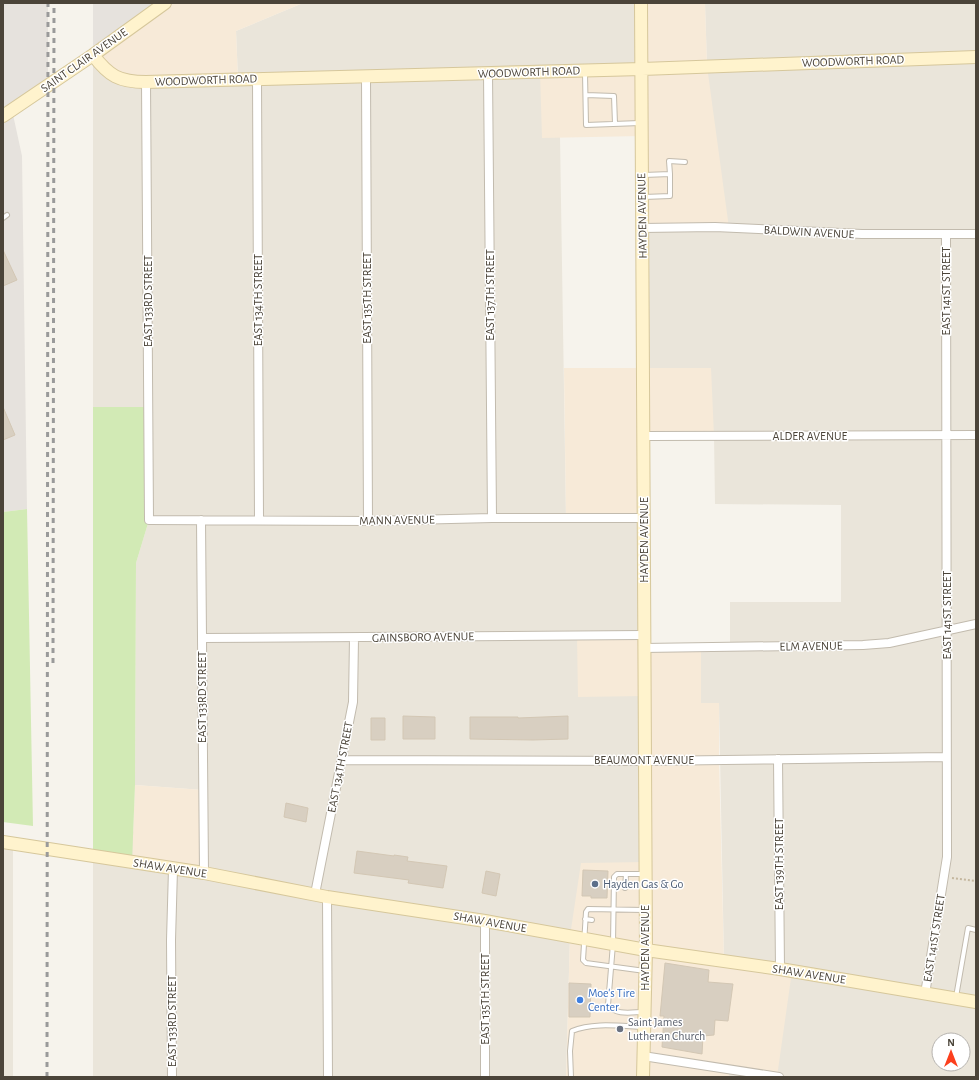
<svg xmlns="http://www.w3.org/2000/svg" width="979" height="1080" font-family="'Alegreya Sans',sans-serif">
	<rect width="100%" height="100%" fill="#f6f3ec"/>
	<path fill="#eae5da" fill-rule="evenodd" d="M303 3H641L642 69 542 137H560L566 518H644L645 862 570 936 566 1077H93V856L203 790 135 785 136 563 149 520 148 407H93V55L238 79 236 31Z
		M705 3H976V1077H729V1069L724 961 719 703H701V647H730V602H841V505L715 504 714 436 643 368 642 228 707 66ZM939 1040H963V1064H939Z
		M3 843 13 844V1077H3Z"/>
	<path fill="#f7ead8" d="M165 3H303L236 31 238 80 133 82 93 55Z
		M641 3H705L707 66 729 228H642L641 136 542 138 540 71 641 69Z
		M564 368H711L714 436H643L644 518H566Z
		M643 635V648L701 647V703H719V760L724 961 792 971 777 1077 729 1070V1077H566L570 936 581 863 645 862 644 696 578 697 577 636Z
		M135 785 203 790 204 873 132 862Z"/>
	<path fill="#e6e2dd" d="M3 3H48V86L12 110 22 156 27 509 3 512Z
		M93 3H165L93 55Z"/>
	<path fill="#d2eab5" d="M93 407H149V520L136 563 135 785 132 862 93 856Z
		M27 509 33 826 3 822V512Z"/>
	<path fill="#d8cfc1" stroke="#d3c7b4" d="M3 250 17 280 3 286Z
		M3 407 15 435 3 440Z
		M403 716 435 717V739H403Z
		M568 716V739L533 740 470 739V717H518V718Z
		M371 718H385V740H371Z
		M286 803 308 808 306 822 284 817Z
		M357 851 394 856V855L408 857 407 861 447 866 443 888 408 883 409 880 354 873Z
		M583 870 608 871 607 898H591V896H582Z
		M486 871 500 874 496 896 482 893Z
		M665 963 709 970 708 982 733 984 728 1021 715 1020 714 1035 703 1036 702 1054 662 1047 664 1016H660Z
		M569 983 591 984 590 1017H569Z"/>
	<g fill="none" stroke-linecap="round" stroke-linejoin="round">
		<defs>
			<path id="lane" d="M585 73 586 125 640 123
				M586 95 614 96 615 124
				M670 174 669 161 685 162
				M644 175 670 174V196L644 197
				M3 218 7 215
				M625 888 626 874
				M644 910 588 909 586 912 583 960 586 963 645 971
				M585 919 592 920
				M956 997 968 928 976 930
				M644 1012C632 1012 616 1016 608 1005L613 944 614 877 617 874H644
				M571 1077 570 1051 572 1031C593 1022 620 1026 643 1027"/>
			<path id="street" d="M488 73 492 518
				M366 76 368 521
				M257 79 259 520
				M146 82 149 520 368 521 492 518H644
				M642 228 715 227 862 234H976
				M643 436 976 435
				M201 520 204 873
				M202 638 643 635
				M643 648 863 645 889 643 976 624
				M778 759 780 969
				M341 760 645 761 946 757
				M315 894 353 702 354 638
				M327 897 328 1077
				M485 921V1077
				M925 994 947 857 946 234
				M643 1056 779 1077
				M172 1077 171 940 173 869"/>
			<path id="secondary" d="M641 3 646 950 643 1077
				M93 55C109 76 119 82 146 82L642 69 976 57
				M3 116 93 55 165 3
				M3 842 204 873 327 897 485 921 646 950 780 969 976 1002"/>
		</defs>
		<use href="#lane" stroke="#c2bbae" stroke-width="6"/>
		<use href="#street" stroke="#c2bbae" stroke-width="10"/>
		<use href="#secondary" stroke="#d6c79b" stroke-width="14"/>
		<path stroke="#c4b79f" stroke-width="2" stroke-dasharray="2 2" stroke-linecap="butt" d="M952 878 976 881"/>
		<use href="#lane" stroke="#fff" stroke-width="4"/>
		<use href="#street" stroke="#fff" stroke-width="8"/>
		<use href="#secondary" stroke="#fff3cd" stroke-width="12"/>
		<path stroke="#9a9a9a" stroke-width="3" stroke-dasharray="5 5" stroke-linecap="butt" d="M53 663 54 3
			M47 1077 48 3"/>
	</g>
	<circle fill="#5c6f8a" stroke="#fff" stroke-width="1.5" cx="595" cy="884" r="4"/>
	<circle fill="#3f7fe0" stroke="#fff" stroke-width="1.5" cx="580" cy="1000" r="4"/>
	<circle fill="#6b7280" stroke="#fff" stroke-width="1.5" cx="620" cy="1029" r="4"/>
	<g text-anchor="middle" stroke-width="3" stroke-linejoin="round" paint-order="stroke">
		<g font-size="12" fill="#4b4439" stroke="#fff">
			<text transform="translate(84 60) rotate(-35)" y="4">SAINT CLAIR AVENUE</text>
			<text transform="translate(853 61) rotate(-2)" y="4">WOODWORTH ROAD</text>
			<text transform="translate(529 72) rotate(-2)" y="4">WOODWORTH ROAD</text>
			<text transform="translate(206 80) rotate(-2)" y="4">WOODWORTH ROAD</text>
			<text transform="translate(642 216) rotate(-91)" y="4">HAYDEN AVENUE</text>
			<text transform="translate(809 232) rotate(3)" y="4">BALDWIN AVENUE</text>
			<text transform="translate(946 291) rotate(-90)" y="4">EAST 141ST STREET</text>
			<text transform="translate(490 295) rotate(-90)" y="4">EAST 137TH STREET</text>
			<text transform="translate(367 298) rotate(-90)" y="4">EAST 135TH STREET</text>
			<text transform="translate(258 300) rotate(-90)" y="4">EAST 134TH STREET</text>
			<text transform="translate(148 301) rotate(-90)" y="4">EAST 133RD STREET</text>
			<text x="810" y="440">ALDER AVENUE</text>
			<text transform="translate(397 520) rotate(-1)" y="4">MANN AVENUE</text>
			<text transform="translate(644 540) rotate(-90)" y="4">HAYDEN AVENUE</text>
			<text transform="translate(947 615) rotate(-90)" y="4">EAST 141ST STREET</text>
			<text transform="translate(423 637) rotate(-1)" y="4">GAINSBORO AVENUE</text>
			<text transform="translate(811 646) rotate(-1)" y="4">ELM AVENUE</text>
			<text transform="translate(202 697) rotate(-90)" y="4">EAST 133RD STREET</text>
			<text x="644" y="764">BEAUMONT AVENUE</text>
			<text transform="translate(340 767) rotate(-79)" y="4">EAST 134TH STREET</text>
			<text transform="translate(779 864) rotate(-90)" y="4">EAST 139TH STREET</text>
			<text transform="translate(170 868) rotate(9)" y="4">SHAW AVENUE</text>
			<text transform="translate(490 922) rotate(10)" y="4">SHAW AVENUE</text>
			<text transform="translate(934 938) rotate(-81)" y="4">EAST 141ST STREET</text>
			<text transform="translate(645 948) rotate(-90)" y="4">HAYDEN AVENUE</text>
			<text transform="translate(809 974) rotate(9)" y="4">SHAW AVENUE</text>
			<text transform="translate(485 999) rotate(-90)" y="4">EAST 135TH STREET</text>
			<text transform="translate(172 1021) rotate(-90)" y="4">EAST 133RD STREET</text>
		</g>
		<g font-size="12" fill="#4e5e75" stroke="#fff" text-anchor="start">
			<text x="603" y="888">Hayden Gas &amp; Go</text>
		</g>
		<g font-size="12" fill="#366cbe" stroke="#fff" text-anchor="start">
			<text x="588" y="997">Moe's Tire<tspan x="588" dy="14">Center</tspan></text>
		</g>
		<g font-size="12" fill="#5b616d" stroke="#fff" text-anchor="start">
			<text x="628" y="1026">Saint James<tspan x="628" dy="14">Lutheran Church</tspan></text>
		</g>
	</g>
	<rect width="979" height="1080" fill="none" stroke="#4b4439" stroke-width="8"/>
	<g transform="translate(951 1052)"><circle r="19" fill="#ffffff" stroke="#b7b4b0"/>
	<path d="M0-3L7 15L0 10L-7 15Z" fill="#fc3f1d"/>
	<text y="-6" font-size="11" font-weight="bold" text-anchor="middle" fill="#4b4439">N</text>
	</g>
</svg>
